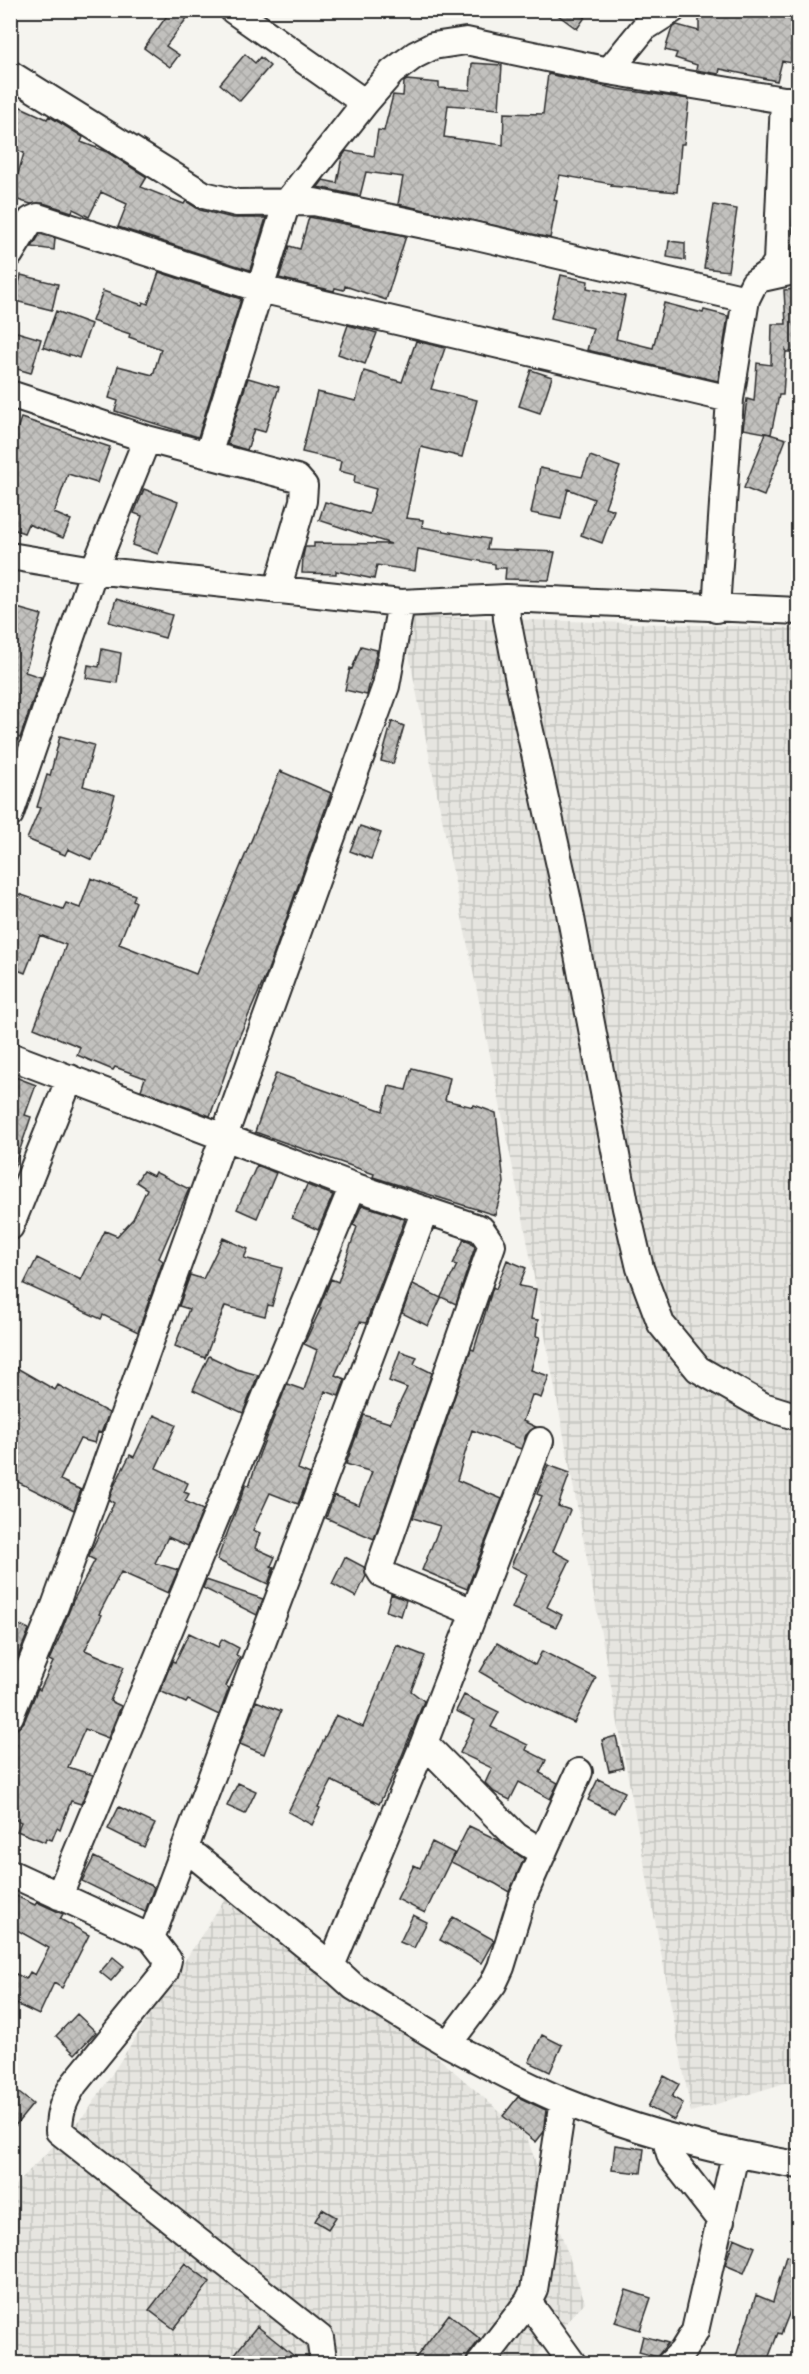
<svg xmlns="http://www.w3.org/2000/svg" width="809" height="2374" font-family="'Shantell Sans',sans-serif">
	<defs>
		<pattern id="industrial-grid" width="8" height="8" patternUnits="userSpaceOnUse" patternTransform="scale(1.5)"><rect width="8" height="8" fill="#e6e5e0"/><path d="M0 4h8M4 0v8" fill="none" stroke="#c5c5c0"/></pattern>
		<pattern id="building-cross-hatch" width="8" height="8" patternUnits="userSpaceOnUse" patternTransform="scale(1.5)"><rect width="8" height="8" fill="#c2c1be"/><path d="M0 0l8 8M0 8l8-8" fill="none" stroke="#a7a6a3"/></pattern>
	</defs>
	<rect width="100%" height="100%" fill="#f5f4ef"/>
	<filter id="ink" filterUnits="userSpaceOnUse"><feTurbulence type="fractalNoise" baseFrequency=".0167" numOctaves="2"/><feDisplacementMap in="SourceGraphic" scale="12" xChannelSelector="R" yChannelSelector="G"/><feConvolveMatrix kernelMatrix="1 2 1 2 8 2 1 2 1" color-interpolation-filters="sRGB"/></filter>
	<g filter="url(#ink)">
		<path fill="url(#industrial-grid)" d="M401 616 798 628V2079L691 2112 522 1213Z
			M237 1880 526 2135 585 2302 530 2363 11 2364V2189L88 2111Z"/>
		<path fill="url(#building-cross-hatch)" stroke="#2b2b2b" stroke-width="1.5" d="M171 10H193L166 46 179 55 170 67 144 48Z
			M551 10H590L577 29Z
			M699 10H798V64L782 61 777 81 720 69 719 74 696 70 697 65 675 58 677 53 665 50 672 28 677 25 699 31Z
			M245 54 255 63 260 57 270 66 240 101 220 84Z
			M472 63 502 65 499 109 448 105 444 137 503 145 504 113 543 114 548 74 617 89 689 99 684 144H681L677 192 611 186 612 184 560 175 554 200 557 201 550 238 398 204 403 177 366 172 360 196 318 187 323 180 337 183 342 157 346 151 374 156 378 130 384 131 393 95 403 96 404 82 407 80 439 83V88L470 90Z
			M10 102 47 119 49 116 83 137 81 142 107 152 147 177 141 187 184 204 186 201 200 210 233 218H266L250 270 118 227 127 204 101 192 89 217 73 209 72 212 43 203 31 204 11 198 24 153 10 147Z
			M714 205 737 209 728 271 704 268Z
			M309 217 406 236 386 300 345 286 344 290 335 288 334 291 279 278 289 246 300 249Z
			M40 234 55 238 54 250 32 247Z
			M669 241 685 243V260L667 257Z
			M159 272 241 299 198 437 115 411 118 401 109 398 118 366 153 375 161 349 129 337 130 334 92 321 103 291 142 305 143 302 148 304Z
			M21 275 58 284 52 310 15 301Z
			M561 275 588 281 587 288 625 296 616 339 653 348 664 303 703 313 704 310 728 316 718 381 587 350 593 328 551 318Z
			M798 289V352H787L786 350 783 395H779L771 434 743 429 747 399 754 401 757 363 771 365 772 324H786L784 290Z
			M56 311 91 324 79 358 69 354V356L43 347Z
			M348 325 377 333 365 364 338 354Z
			M10 330 41 339 31 373 10 367Z
			M416 341 445 348 431 389 477 400 462 457 421 447 406 518 423 520 422 527 489 539 487 549 555 552 549 580 505 579 506 568H495V564L418 549 415 571 377 565 374 579 336 571V574L302 573 303 556 305 547H314V543L391 544 319 520 325 502 369 514 376 489 354 483 355 475 339 471 341 461 302 452 317 392 356 401 364 371 402 382Z
			M531 370 552 377 540 413 519 406Z
			M248 378 279 387 265 432 254 429 247 450 227 444Z
			M21 418 110 447 97 483 68 474 54 513 71 520 63 538 28 524 24 533 10 528V448Z
			M766 433 786 439 764 496 744 488Z
			M590 456 620 467 605 507 614 510 602 543 581 535 594 499 568 489 561 519 531 513 540 468 582 477Z
			M144 489 178 502 158 554 132 545 142 516 134 513Z
			M116 599 172 615 165 638 109 622Z
			M10 606 42 615 25 672 41 677 20 738 10 735Z
			M361 646 377 650 367 695 345 690 350 668 352 669Z
			M102 649 121 653 117 683 86 678 88 665 99 667Z
			M392 721 404 726 393 764 381 761Z
			M60 736 94 745 83 786 115 795 100 844 92 860 68 849 65 855 27 839 40 808 37 807 47 775 50 776Z
			M280 771 331 793 267 973 236 1044 210 1116 141 1090 145 1078 115 1067 113 1070 77 1055 80 1047 34 1028 66 945 40 935 25 973 10 967V891L63 909 66 903 80 908 91 878 135 895 133 900 136 902 119 944 196 974Z
			M360 826 381 833 371 859 350 851Z
			M412 1068 450 1078 445 1100 473 1107 474 1105 496 1113 504 1183 495 1215 373 1177 374 1174 255 1132 276 1073 383 1111 389 1086 406 1090Z
			M10 1075 36 1085 25 1115 31 1117 13 1170H10Z
			M257 1165 276 1173 257 1218 237 1209Z
			M143 1171 153 1176 155 1172 189 1189 159 1258 163 1261 138 1332 103 1315 101 1319 24 1284 37 1258 81 1280 105 1231 117 1236 133 1219 147 1189 136 1182Z
			M307 1185 333 1195 318 1230 292 1218Z
			M362 1205 405 1219 366 1323 360 1322 335 1375 345 1379 339 1396 325 1391 298 1469 310 1474 298 1504 270 1493 253 1530 260 1533 255 1548 275 1557 271 1566 274 1567 268 1584 217 1560 246 1484 249 1486 259 1455 287 1384 304 1390 317 1350 304 1344 321 1308H319L331 1279 338 1282 357 1227 353 1225Z
			M223 1238 248 1249 244 1258 282 1268 272 1306 268 1305 265 1316 225 1306 205 1358 175 1346 189 1309 179 1306 190 1275 203 1279Z
			M464 1239 471 1242 475 1247 456 1304 441 1297 457 1265 453 1264Z
			M507 1260 526 1268 519 1286 536 1289 531 1319 538 1320 536 1336 540 1337 531 1370 549 1376 541 1398 532 1395 523 1421 536 1427 526 1435 521 1449 472 1430 457 1480 502 1499 467 1589 422 1570 440 1526 413 1518 471 1349 474 1350 493 1287 496 1289Z
			M413 1284 441 1298 428 1326 402 1313Z
			M400 1351 417 1357 414 1364 432 1373 374 1539 326 1518 334 1495 359 1505 372 1472 346 1464 364 1415 390 1423 407 1388 389 1381Z
			M209 1356 236 1369 258 1375 243 1413 193 1390Z
			M10 1364 55 1390 58 1385 109 1413 101 1433 98 1432 95 1443 80 1439 60 1480 81 1490 74 1510 10 1478Z
			M154 1415 176 1425 156 1468 188 1483 184 1492 189 1494 185 1501 203 1510 188 1546 168 1537 155 1563 178 1570 168 1593 121 1572 99 1614 102 1615 85 1650 124 1667 110 1701 121 1706 108 1738 85 1729 68 1767 93 1775 81 1804 71 1801 60 1830 57 1828 52 1840 46 1838 45 1842 17 1831 21 1822 10 1817V1757L17 1744 11 1742 17 1729 24 1722 38 1688 40 1690 53 1662 49 1660 62 1632H61L73 1601 95 1560 89 1557 90 1553 114 1503 109 1500 113 1488 130 1455 134 1457Z
			M548 1465 570 1473 558 1506 570 1510 553 1551 570 1560 547 1607 562 1615 556 1627 512 1608 527 1574 511 1566 542 1496 537 1494Z
			M345 1557 364 1567 366 1576 356 1597 332 1584Z
			M206 1580 263 1599 257 1615 203 1588Z
			M391 1594 406 1600 401 1616 386 1611Z
			M10 1621 29 1630 18 1656 10 1652Z
			M189 1633 218 1647 222 1639 239 1648 236 1655 240 1657 226 1686 229 1688 219 1715 188 1700 186 1703 160 1691 172 1661 175 1662Z
			M497 1643 535 1665 542 1651 596 1678 574 1723 540 1707 480 1672Z
			M397 1645 425 1656 411 1691 424 1701 399 1763 379 1804 332 1781 318 1807 320 1808 312 1825 288 1812 336 1715 363 1727Z
			M464 1695 499 1712 491 1727 528 1745 526 1750 546 1760 540 1773 558 1783 550 1799 519 1782 510 1800 494 1792 485 1783 492 1768 460 1753 475 1720 456 1711Z
			M256 1701 281 1711 264 1754 240 1744Z
			M616 1736 623 1768 609 1771 602 1740Z
			M598 1779 625 1792 614 1813 588 1800Z
			M238 1783 256 1791 245 1814 227 1806Z
			M119 1807 155 1824 144 1847 108 1829Z
			M469 1826 498 1840 524 1859 509 1892 496 1884 451 1862Z
			M432 1842 454 1853 425 1913 397 1899 414 1865 420 1868Z
			M94 1857 154 1887 145 1912 82 1881Z
			M10 1893 35 1905 37 1902 63 1914 60 1919 89 1935 62 1988 54 1983 39 2015 10 2001V1971L26 1979 30 1972 35 1975 49 1948 10 1926Z
			M413 1915 427 1922 414 1948 400 1942Z
			M453 1917 494 1940 481 1963 440 1940Z
			M113 1957 124 1966 111 1981 100 1972Z
			M77 2014 96 2032 75 2054 56 2036Z
			M542 2035 562 2045 550 2072 529 2062Z
			M664 2076 679 2084 672 2097 683 2103 674 2120 648 2107Z
			M10 2086 33 2104 10 2132Z
			M518 2097 546 2110 543 2133 536 2142 503 2116Z
			M615 2145 644 2149 641 2173 612 2170Z
			M322 2209 336 2217 328 2229 315 2221Z
			M734 2238 755 2247 744 2273 725 2265Z
			M786 2256 798 2259V2278L791 2309 781 2334 778 2333 766 2364H756L736 2356 756 2295 773 2302Z
			M185 2263 210 2282 174 2329 149 2310Z
			M626 2290 651 2298 640 2330 615 2322Z
			M449 2314 480 2339 468 2355 465 2364H411Z
			M257 2326 304 2364H227Z
			M643 2336 668 2343 657 2357 639 2352Z"/>
		<g fill="none" stroke-linecap="round" stroke-linejoin="round">
			<defs>
				<path id="minor" d="M233 10 365 103
					M609 71 644 28 672 10
					M10 74 204 195 237 203 314 202 468 234 746 299
					M10 254 31 220 38 217 260 289 730 399
					M762 278 798 270
					M10 394 147 439 297 478 304 486 303 501 277 590
					M208 455 287 202 365 103 392 72 415 55 433 46 466 41 609 71 784 100H798
					M10 556 94 570 401 603 506 598 798 611
					M506 598 507 619 521 691 567 897 626 1208 640 1268 661 1324 698 1369 763 1406 798 1417
					M716 609 730 399 746 299 754 283 771 271 777 262 784 100
					M10 814 94 570 147 439
					M10 1056 353 1186 481 1229 492 1245 379 1569 382 1574 473 1612
					M10 1227 70 1078
					M10 1716 55 1606 386 686 401 603
					M424 1743 516 1836 543 1853
					M184 1851 198 1858 331 1966 354 1987 448 2044 493 1984 501 1967 522 1899 579 1772
					M10 1873 151 1938 168 1960 165 1972 74 2084C64 2100 59 2111 59 2131L320 2338 323 2358 321 2364
					M59 1896 353 1186
					M151 1938 425 1210
					M331 1966 424 1743 540 1441
					M448 2044C485 2063 524 2085 563 2101 639 2132 718 2152 798 2165
					M665 2137 671 2157 721 2221
					M528 2302 573 2364
					M480 2364 528 2302 534 2290 563 2101
					M670 2364 682 2352 695 2331 735 2155"/>
			</defs>
			<use href="#minor" stroke="#2b2b2b" stroke-width="30"/>
			<use href="#minor" stroke="#fdfcf7" stroke-width="26"/>
		</g>
	</g>
	<rect width="809" height="2374" fill="none" stroke="#fdfcf7" stroke-width="36"/>
	<rect x="18" y="18" width="773" height="2338" fill="none" stroke="#2b2b2b" stroke-width="2" filter="url(#ink)"/>
</svg>
